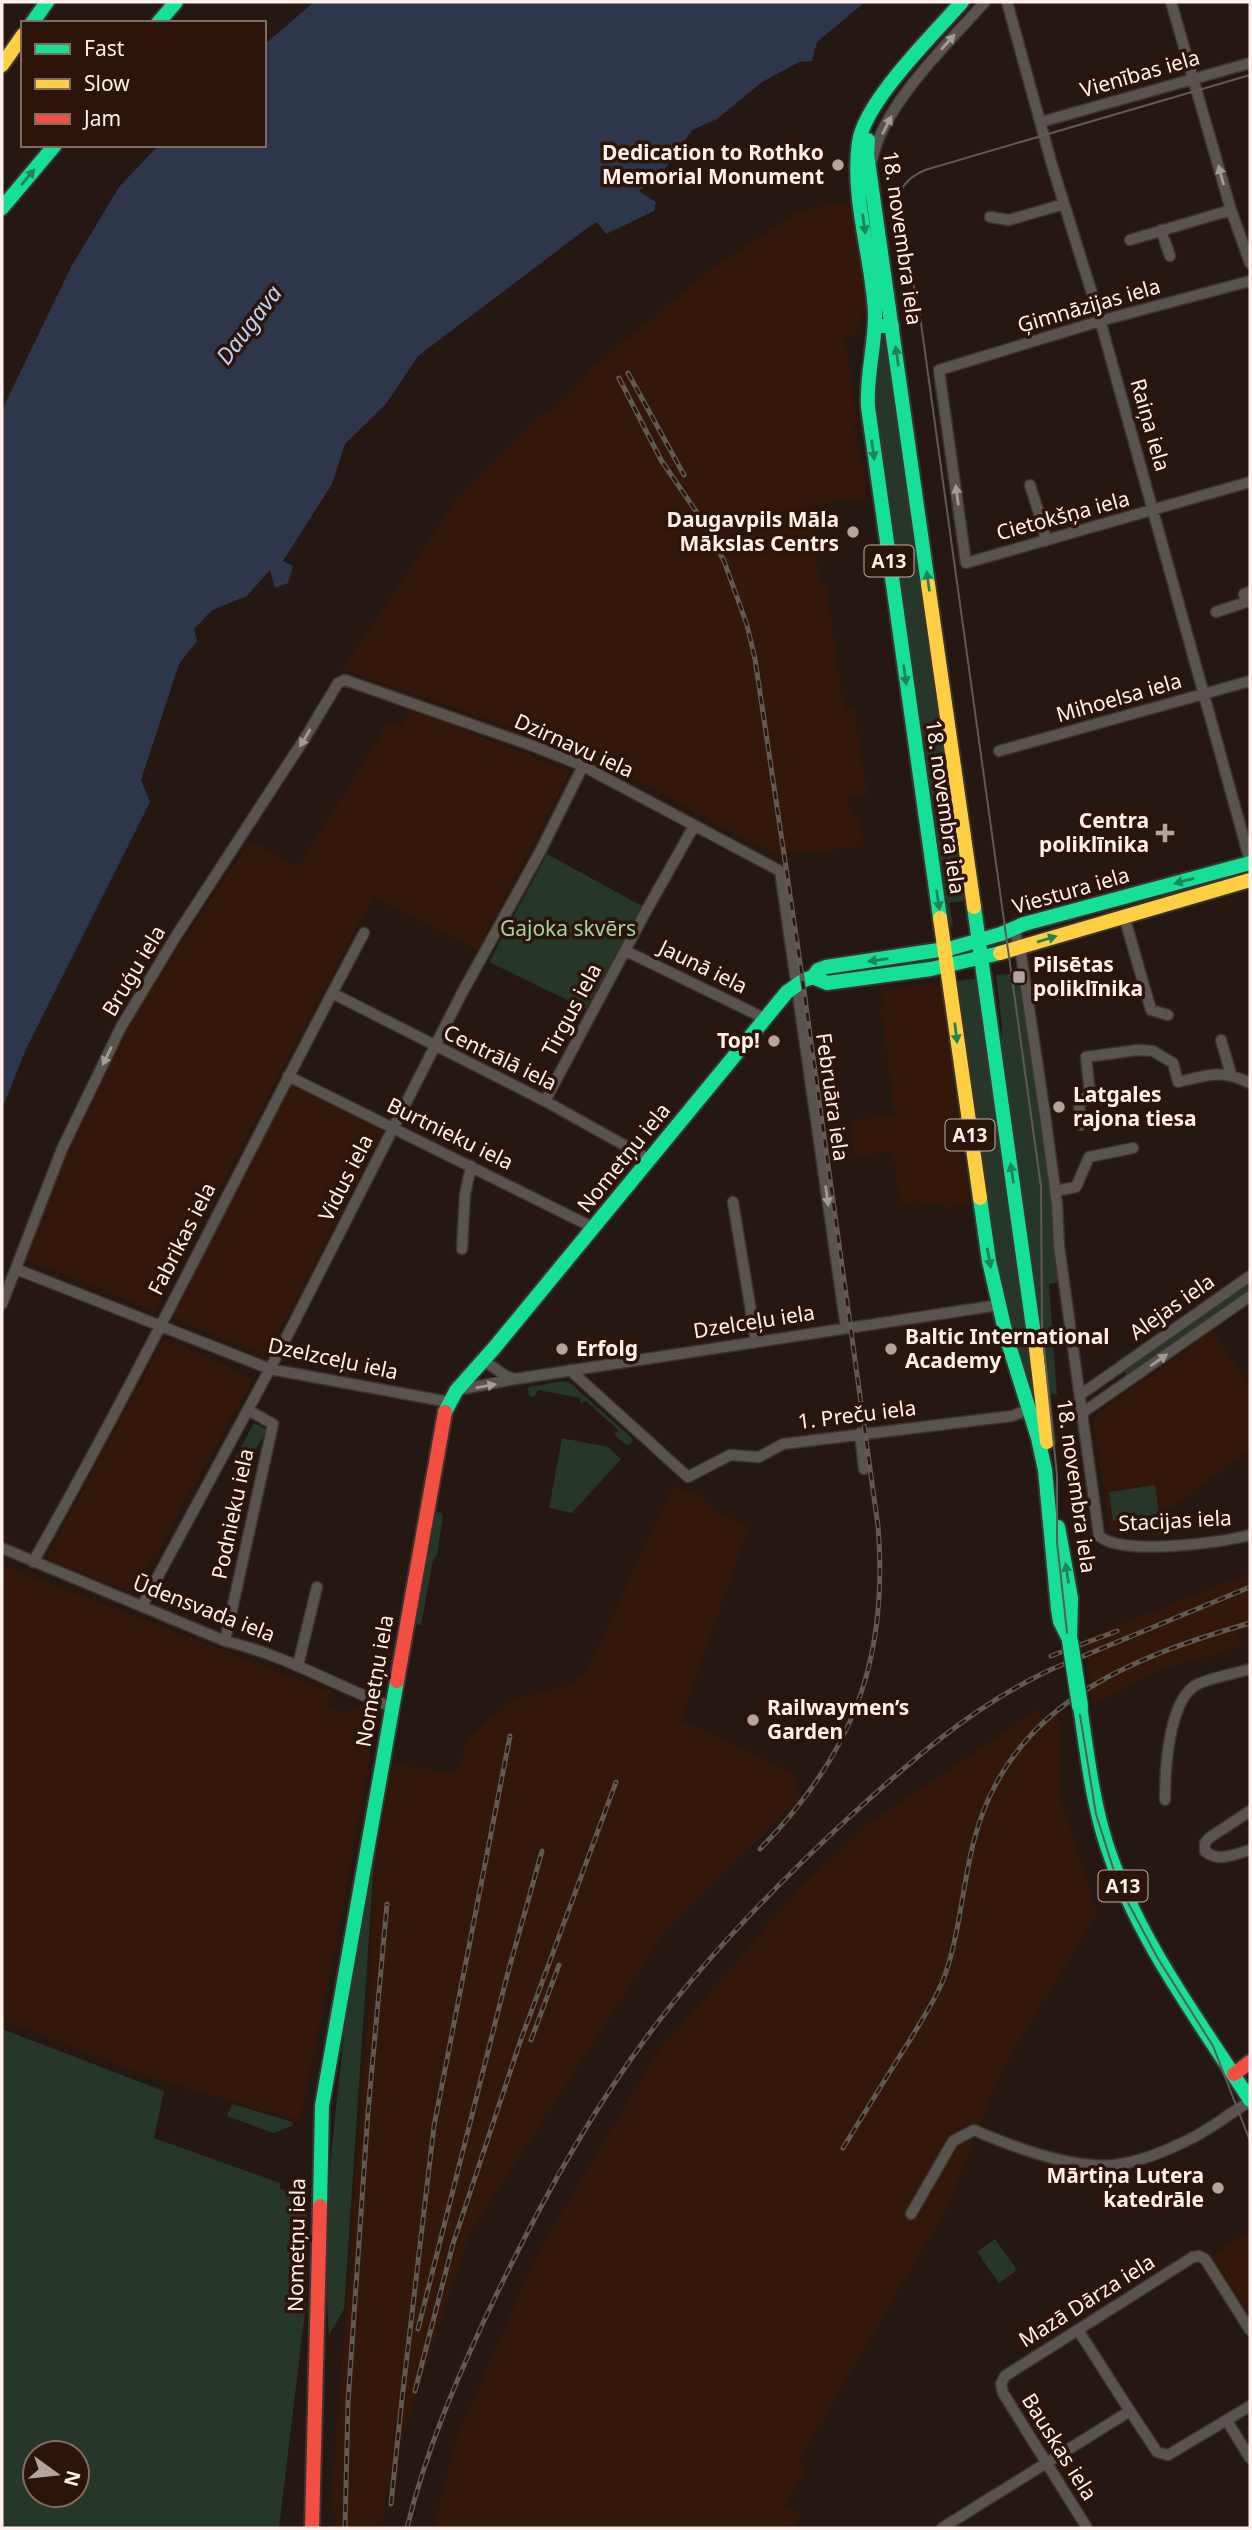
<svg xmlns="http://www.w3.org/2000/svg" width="1252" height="2530" font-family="'Noto Sans',sans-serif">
	<rect width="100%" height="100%" fill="#251812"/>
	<path fill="#33170a" d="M852 202 867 314 861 315 862 323 857 324 858 334 845 337 857 423 854 428 857 451 861 453 867 497 808 506 820 583H826L844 709 854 708 867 795 845 799 854 817 860 816 864 846 779 856 579 751 342 669 455 502 454 500 542 413 545 416 577 386 592 368 711 269 794 214 824 206Z
		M409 709 570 771 478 950 373 896 155 1311 25 1259 71 1135 124 1030 251 840 297 868 378 740 386 722H394L403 727Z
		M941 981 970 1204 944 1208 943 1202 924 1205 923 1201 900 1204 893 1151 855 1156 850 1121 895 1114 880 1006 883 1005 881 990Z
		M290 1085 382 1131 267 1356 170 1317Z
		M1212 1331 1250 1386V1450L1151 1521 1163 1537 1110 1531 1093 1417Z
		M164 1338 253 1379 134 1593 46 1559Z
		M673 1486 701 1496 717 1513 749 1526 681 1720 792 1773 799 1799 662 1936 469 2235 388 2482 382 2528H336L332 2496 370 1983 374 1862 393 1763 456 1774 469 1737 513 1699 568 1686 586 1673Z
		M2 1565 333 1693 327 1706 333 1709 345 1713 360 1704 378 1711 341 1918 300 2121 146 2076 2 2019Z
		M1250 1573V1628L1237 1632 1242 1646 1156 1671 1094 1704 1084 1639Z
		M1037 1710 1046 1721 1059 1715V1792L1097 1914 1001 2071 949 2204 798 2462 807 2470 785 2504 801 2514 793 2528H433L458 2434 539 2250 656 2054 804 1884 867 1825Z
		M1250 2231V2315L1212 2256Z"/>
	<path fill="#263628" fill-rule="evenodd" d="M886 333 969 921 967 920 964 901 949 903 953 924 948 930 875 417 874 385 881 336Z
		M547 854 642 906 586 1009 489 962Z
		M1021 973 1050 1188 1059 1282 1049 1284 1057 1394 1046 1395 1001 1051 1002 1026 996 975Z
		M979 978 1036 1396 1031 1398 1001 1289 956 981Z
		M1250 1282V1290L1129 1375 1125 1373V1369Z
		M564 1381 570 1383 632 1438 631 1444 626 1445 614 1434 618 1430 586 1401 580 1404 581 1398 538 1390 534 1397 529 1395 528 1387Z
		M254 1423 267 1430 246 1467 234 1460Z
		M562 1438 608 1447 621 1459 572 1513 549 1508Z
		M1155 1485 1159 1514 1113 1521 1109 1492Z
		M436 1512H440L443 1517 437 1555 433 1560 421 1625 416 1624Z
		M374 1861 344 2309 329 2335C320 2225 335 2117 347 2008 351 1969 355 1894 374 1861Z
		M2 2029 164 2091 154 2138 280 2183V2189L307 2196 306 2303 279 2528H2ZM35 2453H77V2495H35Z
		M232 2104 293 2122 292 2126 273 2133 227 2116Z
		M995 2239 1017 2270 999 2283 977 2252Z"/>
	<path fill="#2d364a" d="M314 2H865L817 42 812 61 799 62 762 82 717 119 692 130 662 173 639 191 656 202 654 211 606 234 597 222 590 226 418 356 386 404 345 444 332 484 283 561 293 566 288 583 275 588 270 570 247 596 212 610 194 629 197 641 179 664 141 780 150 802 26 1049 2 1109V410L71 267 119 187 159 145H264V45Z"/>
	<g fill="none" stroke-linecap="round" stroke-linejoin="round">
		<defs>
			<path id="street" d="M1007 2 1052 165 1099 316 1250 861
				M1171 2 1231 210 1250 263
				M1041 122 1250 63
				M872 160C883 105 948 43 985 2
				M990 217 1009 220 1064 204
				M1161 230 1170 256
				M1130 240 1231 210
				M1250 281 1100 321 939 370 966 563 1250 482
				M1030 485 1044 529 1045 541
				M1216 612 1246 602 1244 594 1250 592
				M999 751 1250 681
				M1124 916 1151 1010 1168 1015
				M1015 928 1017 942 1020 947 1046 1122 1057 1204 1059 1246 1099 1536C1122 1556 1220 1543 1250 1535
				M626 951 764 1018
				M332 993 545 1101 649 1159
				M1221 1040 1231 1074
				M288 1076 594 1228
				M545 1101 645 913 694 826
				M1081 1125 1079 1105 1090 1094 1086 1057 1138 1050 1153 1051 1173 1063 1178 1082C1209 1075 1220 1069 1250 1083
				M1055 1191 1076 1187 1089 1157 1133 1148
				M733 1202 756 1342
				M462 1249 465 1194 471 1166
				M16 1269 270 1369 449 1402
				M2 1304 62 1149 121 1027 176 936 305 738 338 683 345 680 533 746 581 765 780 871 846 1328
				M483 1360 506 1376 515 1379
				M570 1370 688 1477 730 1455 759 1457 783 1444 1012 1416 1029 1409
				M457 1390 515 1379 999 1305
				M1080 1395 1250 1276
				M1082 1413 1250 1296
				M860 1433 864 1469
				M2 1548 225 1641C285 1655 336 1686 392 1707
				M33 1562C150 1356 252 1142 364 933
				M142 1606 279 1352 462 993 541 850 583 766
				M225 1641 273 1424 248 1410
				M298 1665 317 1587
				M1165 1800C1165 1772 1168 1698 1198 1684 1214 1677 1233 1674 1250 1669
				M1250 1811 1209 1838 1205 1843V1851C1218 1863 1235 1854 1250 1850
				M911 2214 953 2141 974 2130C1013 2147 1070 2169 1114 2165 1142 2162 1171 2149 1196 2136 1215 2126 1232 2112 1250 2101
				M1078 2330 1130 2411
				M1227 2421 1250 2458
				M942 2528 1130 2411 1157 2452 1168 2455 1250 2406
				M1087 2528 1003 2393 1001 2384 1005 2376 1193 2257 1199 2256 1205 2259 1250 2330"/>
			<path id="fast" d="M32 23 47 2
				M158 23 176 2
				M868 140 867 154 928 584
				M2 208 55 145
				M875 326H892
				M974 907 1036 1349
				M940 918 868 407C866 375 876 343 875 312 872 256 851 198 859 142 865 101 934 34 962 2
				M813 977 818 970 826 967 952 948 1001 934 1024 924 1250 863
				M980 1198 989 1261 1007 1339 1038 1438 1045 1470 1058 1609 1060 1621 1070 1641
				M445 1412 456 1391 495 1347 787 992 804 980 813 977 827 983 931 969 1000 953
				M1058 1527 1071 1598 1070 1641
				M1080 1706C1087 1752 1092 1799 1106 1843 1136 1937 1197 2018 1250 2100
				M320 2206 322 2106 397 1681"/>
			<path id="slow" d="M2 65 23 35
				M928 584 974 907
				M940 918 980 1198
				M1000 953 1250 880
				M1036 1349 1047 1442"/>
			<path id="jam" d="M397 1681 445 1412
				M1234 2074 1250 2062
				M312 2528 320 2206"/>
		</defs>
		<use href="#street" stroke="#3d332e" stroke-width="13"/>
		<use href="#fast" stroke="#3d332e" stroke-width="18"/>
		<use href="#slow" stroke="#3d332e" stroke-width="18"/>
		<use href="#jam" stroke="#3d332e" stroke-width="18"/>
		<use href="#street" stroke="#595450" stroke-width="10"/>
		<use href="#fast" stroke="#16e098" stroke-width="14"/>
		<use href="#slow" stroke="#ffcf43" stroke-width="14"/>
		<use href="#jam" stroke="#f24e42" stroke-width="14"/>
		<path stroke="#605954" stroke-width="2" d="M1250 75 925 170C879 190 899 232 909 269 914 284 917 300 920 316L1041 1187 1042 1328 1057 1476V1542L1068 1641 1096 1814 1114 1871 1125 1897 1157 1957 1213 2046 1250 2141"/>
		<defs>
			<path id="rail" d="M628 373 684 475
				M619 378 661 460 706 526 724 561 747 625 755 659 800 962 878 1526C889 1659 853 1754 760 1849
				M1051 1656 1117 1631
				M531 2040 559 1965
				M843 2148C865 2112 887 2076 910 2040 922 2019 937 1998 945 1975 963 1923 963 1866 982 1815 1025 1697 1140 1655 1250 1623
				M418 2329 507 1976 542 1851
				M415 2391 453 2244 520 2042 616 1782
				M400 2416 434 2126 510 1736
				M391 2504 401 2408
				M345 2528 348 2402 368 2112 387 1904
				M407 2528C426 2450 457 2378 491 2306 535 2213 584 2122 646 2038 704 1959 772 1889 844 1822 908 1763 972 1706 1052 1669L1250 1587"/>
		</defs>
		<use href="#rail" stroke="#605954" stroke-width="5"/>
		<use href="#rail" stroke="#2d140a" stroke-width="2.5" stroke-dasharray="8" stroke-linecap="butt"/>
		<defs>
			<path id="fast-bridge" d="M1070 1641 1080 1706"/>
		</defs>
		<use href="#fast-bridge" stroke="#3d332e" stroke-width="19" stroke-linecap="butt"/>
		<use href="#fast-bridge" stroke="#16e098" stroke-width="16"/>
	</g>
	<defs><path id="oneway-solid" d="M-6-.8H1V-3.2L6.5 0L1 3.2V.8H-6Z" transform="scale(1.75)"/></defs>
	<g fill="#a49a96">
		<use href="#oneway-solid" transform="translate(948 42) rotate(-48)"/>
		<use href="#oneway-solid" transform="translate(887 125) rotate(-63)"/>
		<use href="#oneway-solid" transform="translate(1221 175) rotate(-105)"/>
		<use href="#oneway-solid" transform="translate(957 495) rotate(-98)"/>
		<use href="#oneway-solid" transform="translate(305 738) rotate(121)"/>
		<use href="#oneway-solid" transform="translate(107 1056) rotate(116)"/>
		<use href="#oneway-solid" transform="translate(827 1196) rotate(82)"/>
		<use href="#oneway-solid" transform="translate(1159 1360) rotate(-35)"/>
		<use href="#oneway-solid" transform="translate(486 1386) rotate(-10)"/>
	</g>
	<g fill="#208458">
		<use href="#oneway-solid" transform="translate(28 177) rotate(-50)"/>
		<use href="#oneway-solid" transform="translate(864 224) rotate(82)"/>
		<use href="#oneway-solid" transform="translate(897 356) rotate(-98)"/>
		<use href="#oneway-solid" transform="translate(873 450) rotate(82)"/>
		<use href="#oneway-solid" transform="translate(928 581) rotate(-98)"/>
		<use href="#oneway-solid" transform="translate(905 675) rotate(82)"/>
		<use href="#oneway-solid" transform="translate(1184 881) rotate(165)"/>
		<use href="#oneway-solid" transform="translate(938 900) rotate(82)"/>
		<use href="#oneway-solid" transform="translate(1047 939) rotate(-17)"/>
		<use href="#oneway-solid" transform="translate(878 960) rotate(172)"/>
		<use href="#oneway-solid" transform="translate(956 1033) rotate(83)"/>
		<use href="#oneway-solid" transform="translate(1012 1173) rotate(-98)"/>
		<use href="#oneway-solid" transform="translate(989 1258) rotate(80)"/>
		<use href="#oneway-solid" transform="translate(1067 1573) rotate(-99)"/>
	</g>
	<g fill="#b3a49f" stroke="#2d140a" stroke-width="2.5">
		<circle cx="838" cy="165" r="7"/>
		<circle cx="853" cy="532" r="7"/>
		<path d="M1161.5 822.5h7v7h7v7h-7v7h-7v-7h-7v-7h7z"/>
		<rect x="1012" y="970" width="14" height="14" rx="3.5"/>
		<circle cx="774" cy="1041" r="7"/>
		<circle cx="1059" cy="1107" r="7"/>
		<circle cx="562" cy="1349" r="7"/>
		<circle cx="891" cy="1349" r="7"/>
		<circle cx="753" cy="1720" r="7"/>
		<circle cx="1218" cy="2188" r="7"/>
	</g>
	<g text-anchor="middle" stroke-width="7" stroke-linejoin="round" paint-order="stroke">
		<g fill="#2d140a" stroke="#c0aea8" stroke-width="2">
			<rect x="864.5" y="545.5" width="49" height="31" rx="5"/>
			<rect x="945.5" y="1119.5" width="49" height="31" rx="5"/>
			<rect x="1098.5" y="1870.5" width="49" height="31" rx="5"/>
		</g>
		<g font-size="19" font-weight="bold" fill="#fff0eb">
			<text x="889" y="568">A13</text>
			<text x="970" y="1142">A13</text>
			<text x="1123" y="1893">A13</text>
		</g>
		<g font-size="21" fill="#fff0eb" stroke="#2d140a">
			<text transform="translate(1140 74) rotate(-16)" y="7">Vienības iela</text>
			<text transform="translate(902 238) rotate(82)" y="7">18. novembra iela</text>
			<text transform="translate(1089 306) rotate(-16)" y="7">Ģimnāzijas iela</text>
			<text transform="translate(1150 425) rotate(74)" y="7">Raiņa iela</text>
			<text transform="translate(1063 516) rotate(-15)" y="7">Cietokšņa iela</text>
			<text transform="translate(1119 698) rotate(-16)" y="7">Mihoelsa iela</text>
			<text transform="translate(574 746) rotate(24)" y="7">Dzirnavu iela</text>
			<text transform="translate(945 807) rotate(82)" y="7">18. novembra iela</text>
			<text transform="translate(1071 891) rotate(-16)" y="7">Viestura iela</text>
			<text transform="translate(703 967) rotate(26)" y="7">Jaunā iela</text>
			<text transform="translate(134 971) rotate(-59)" y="7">Bruģu iela</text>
			<text transform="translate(572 1010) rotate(-62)" y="7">Tirgus iela</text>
			<text transform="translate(500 1058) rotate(26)" y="7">Centrālā iela</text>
			<text transform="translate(832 1097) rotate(82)" y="7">Februāra iela</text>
			<text transform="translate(450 1134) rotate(26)" y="7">Burtnieku iela</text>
			<text transform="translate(624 1158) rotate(-51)" y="7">Nometņu iela</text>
			<text transform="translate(346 1178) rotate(-63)" y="7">Vidus iela</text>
			<text transform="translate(182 1239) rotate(-63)" y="7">Fabrikas iela</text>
			<text transform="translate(1172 1307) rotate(-35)" y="7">Alejas iela</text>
			<text transform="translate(754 1322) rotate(-9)" y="7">Dzelceļu iela</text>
			<text transform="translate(333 1359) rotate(12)" y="7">Dzelzceļu iela</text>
			<text transform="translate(857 1415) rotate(-7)" y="7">1. Preču iela</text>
			<text transform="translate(1076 1486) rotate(82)" y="7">18. novembra iela</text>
			<text transform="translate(233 1514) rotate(-78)" y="7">Podnieku iela</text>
			<text transform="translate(1175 1521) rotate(-3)" y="7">Stacijas iela</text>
			<text transform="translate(204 1609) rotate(21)" y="7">Ūdensvada iela</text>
			<text transform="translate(375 1681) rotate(-80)" y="7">Nometņu iela</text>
			<text transform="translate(297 2245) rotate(-89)" y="7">Nometņu iela</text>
			<text transform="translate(1087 2301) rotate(-32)" y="7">Mazā Dārza iela</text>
			<text transform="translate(1059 2447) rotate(58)" y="7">Bauskas iela</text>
		</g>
		<g font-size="21" font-weight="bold" fill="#fff0eb" stroke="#2d140a" text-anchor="end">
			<text x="824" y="160">Dedication to Rothko<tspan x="824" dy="24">Memorial Monument</tspan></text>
			<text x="839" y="527">Daugavpils Māla<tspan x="839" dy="24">Mākslas Centrs</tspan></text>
			<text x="1149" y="828">Centra<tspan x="1149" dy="24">poliklīnika</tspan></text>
			<text x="1033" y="972" text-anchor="start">Pilsētas<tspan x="1033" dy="24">poliklīnika</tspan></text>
			<text x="760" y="1048">Top!</text>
			<text x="1073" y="1102" text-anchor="start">Latgales<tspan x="1073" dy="24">rajona tiesa</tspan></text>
			<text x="905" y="1344" text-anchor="start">Baltic International<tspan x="905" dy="24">Academy</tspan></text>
			<text x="576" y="1356" text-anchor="start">Erfolg</text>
			<text x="767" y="1715" text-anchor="start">Railwaymen’s<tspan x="767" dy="24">Garden</tspan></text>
			<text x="1204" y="2183">Mārtiņa Lutera<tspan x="1204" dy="24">katedrāle</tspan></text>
		</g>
		<g font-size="21" fill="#a2d2ac" stroke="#2d140a">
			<text x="568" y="936">Gajoka skvērs</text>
		</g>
		<g font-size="23" font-style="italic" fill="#bccff7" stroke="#2d140a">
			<text transform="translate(249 325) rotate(-53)" y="8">Daugava</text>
		</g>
	</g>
	<rect width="1252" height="2530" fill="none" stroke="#fff0eb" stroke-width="7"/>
	<rect x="21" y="21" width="245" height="126" fill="#2d140a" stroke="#816c64" stroke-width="2"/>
	<rect x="35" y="44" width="35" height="10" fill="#16e098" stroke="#816c64" stroke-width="2"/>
	<text x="84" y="56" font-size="21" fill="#fff0eb">Fast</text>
	<rect x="35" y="79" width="35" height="10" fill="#ffcf43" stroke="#816c64" stroke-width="2"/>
	<text x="84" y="91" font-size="21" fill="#fff0eb">Slow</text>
	<rect x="35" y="114" width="35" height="10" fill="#f24e42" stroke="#816c64" stroke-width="2"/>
	<text x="84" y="126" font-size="21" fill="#fff0eb">Jam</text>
	<g transform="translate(56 2474) rotate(105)"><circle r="33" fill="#2d140a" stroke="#816c64" stroke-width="2"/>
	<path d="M0-5L12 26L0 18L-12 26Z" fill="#b3a49f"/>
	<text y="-10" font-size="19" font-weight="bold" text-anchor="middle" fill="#fff0eb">N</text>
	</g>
</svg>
